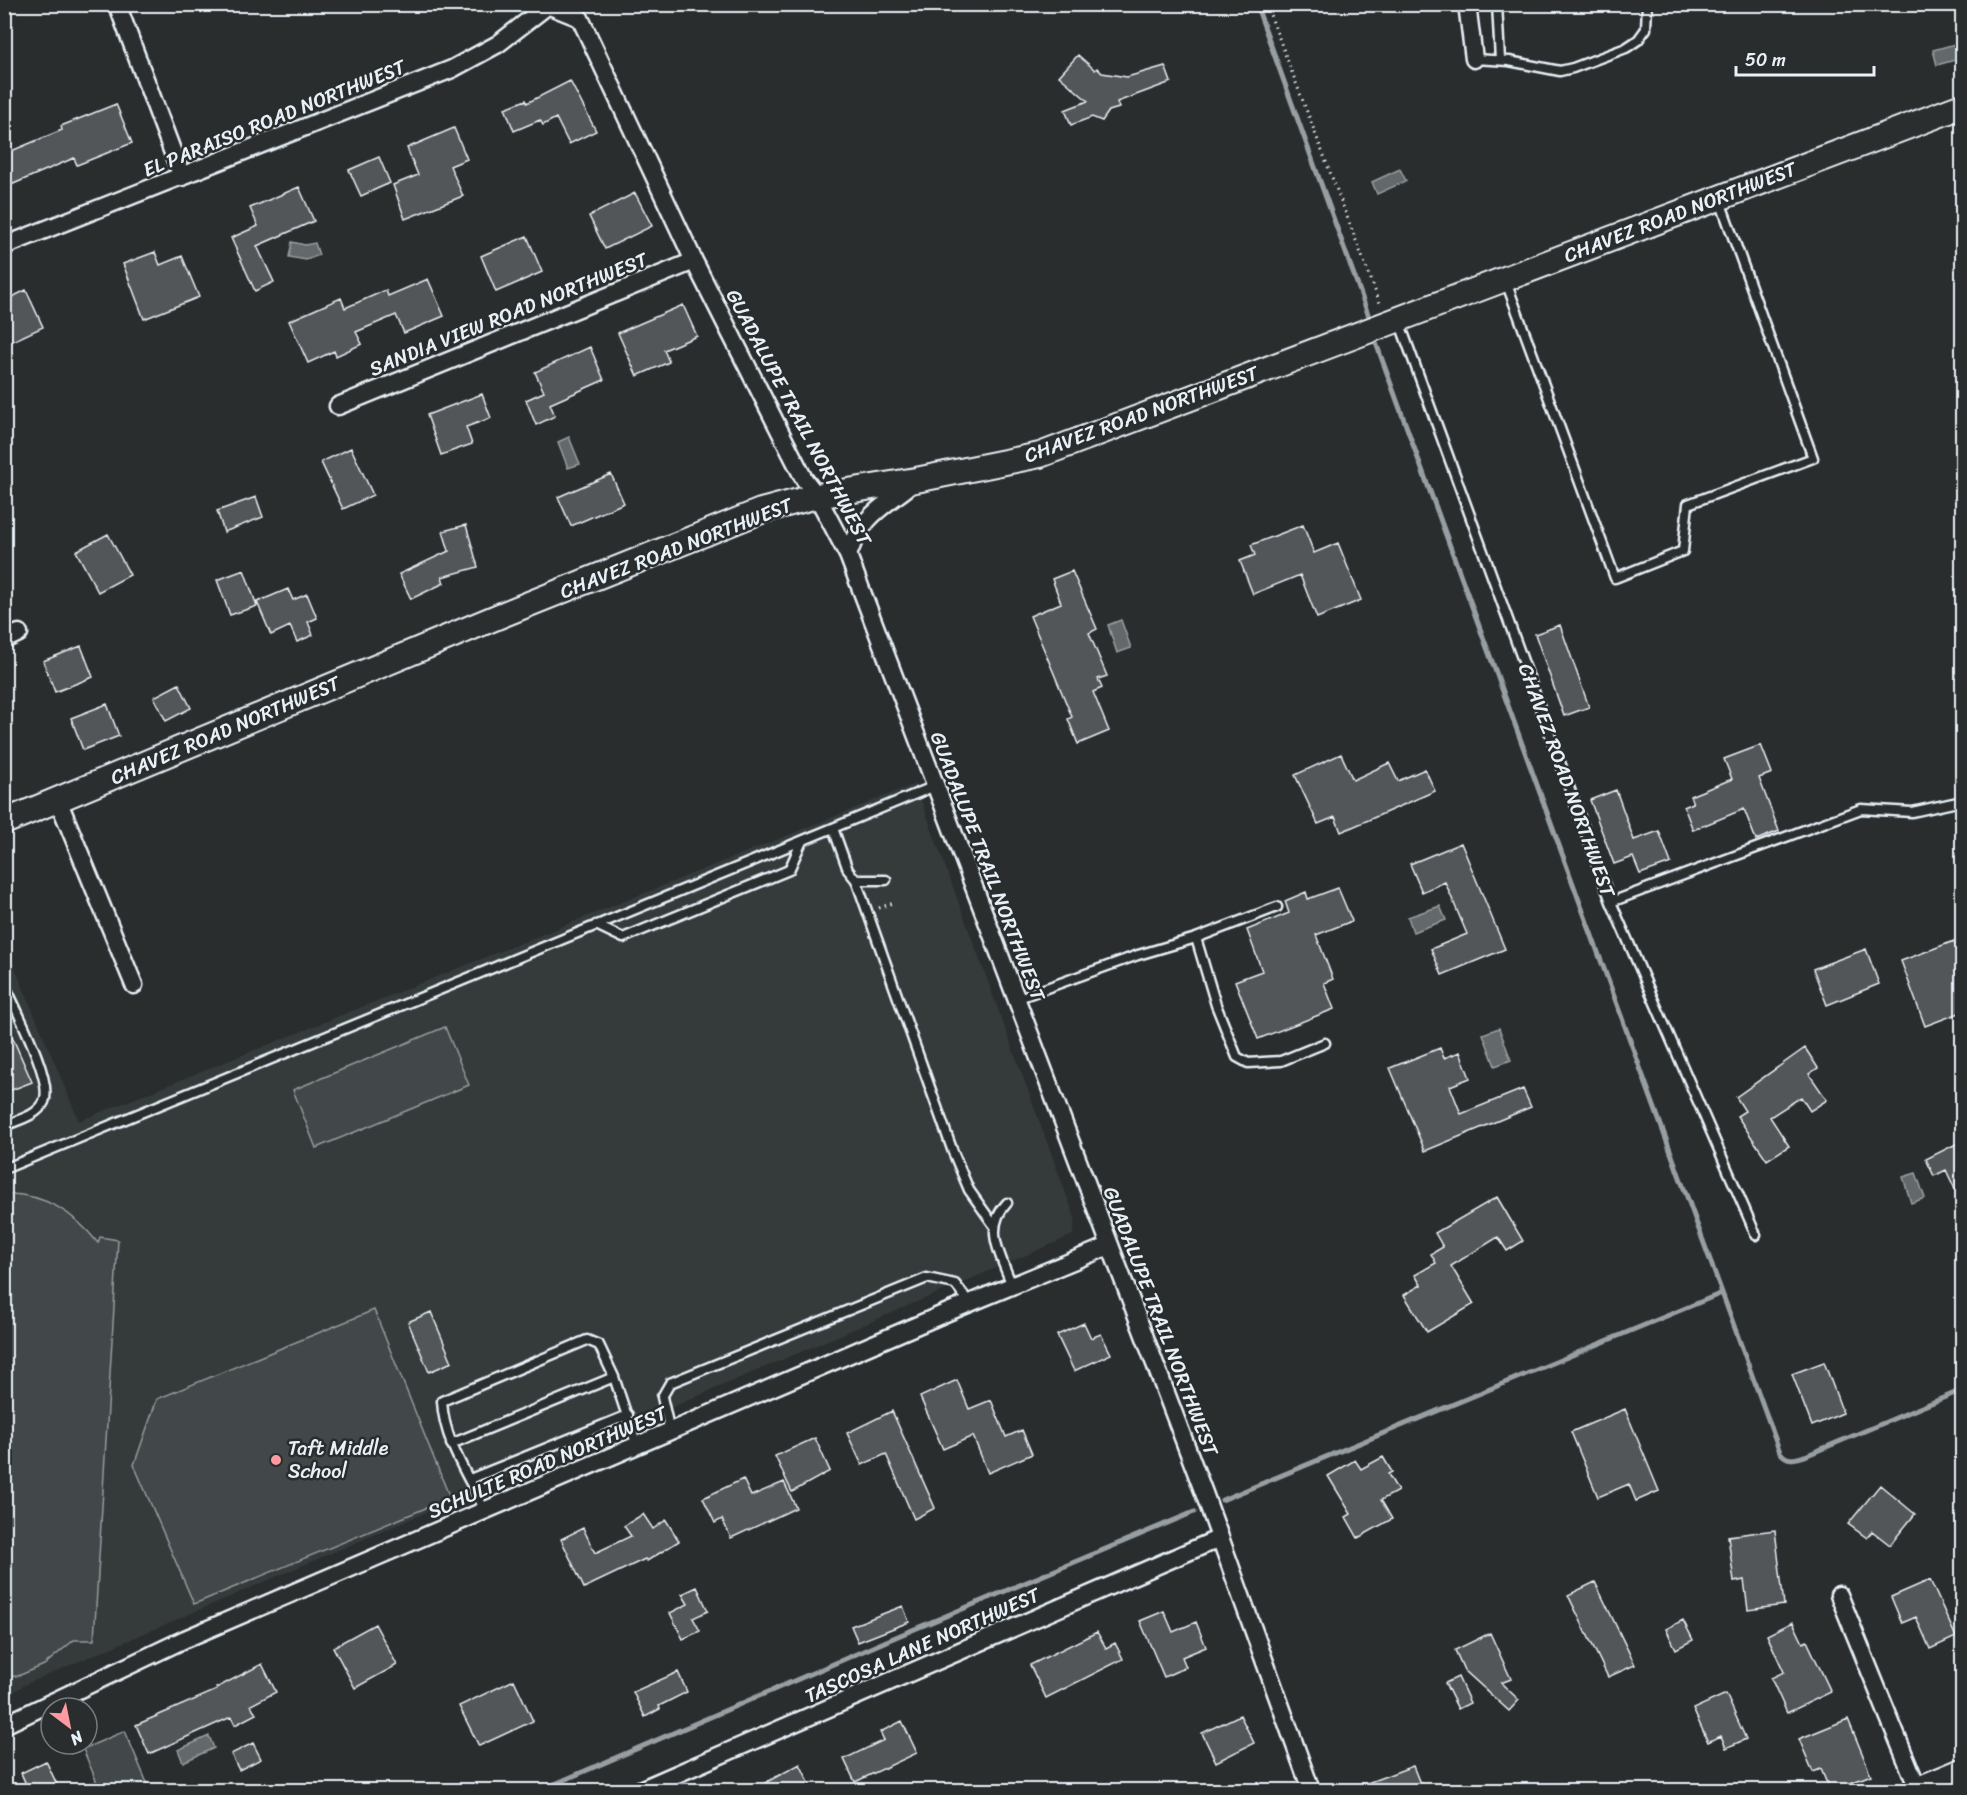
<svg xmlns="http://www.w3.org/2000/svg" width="1967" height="1795" font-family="Sriracha,sans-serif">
	<rect width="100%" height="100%" fill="#2a2d2e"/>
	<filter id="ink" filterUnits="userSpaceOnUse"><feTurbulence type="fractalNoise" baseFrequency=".0167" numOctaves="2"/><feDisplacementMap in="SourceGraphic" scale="12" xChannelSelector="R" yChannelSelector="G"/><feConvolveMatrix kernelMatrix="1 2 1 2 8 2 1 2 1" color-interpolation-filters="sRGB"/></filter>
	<g filter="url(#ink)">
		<path fill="#363a3b" d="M915 784 1075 1218 1073 1235 24 1685 5 1698 4 942 79 1121Z"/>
		<path fill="#424648" stroke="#959ca0" stroke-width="1.5" d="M445 1027 469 1085 316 1148 293 1090Z
			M4 1194C45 1193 74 1213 98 1243L100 1237 118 1240 94 1640H74L44 1665 18 1676 5 1677Z
			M374 1310 450 1498 194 1604 134 1465 157 1399Z
			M125 1731 150 1790H100L83 1749Z"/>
		<path fill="#63686b" stroke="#989fa3" stroke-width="1.5" d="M1959 43 1962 58 1937 65 1933 50Z
			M1400 169 1406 181 1377 194 1372 182Z
			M292 242 305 245 315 243 319 255 306 260 289 257Z
			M569 437 580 464 568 468 558 442Z
			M1121 620 1131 648 1117 653 1108 625Z
			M1440 906 1446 920 1413 932 1408 917Z
			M1499 1028 1511 1060 1495 1066 1483 1034Z
			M1916 1173 1925 1198 1911 1203 1903 1177Z
			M209 1736 214 1748 183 1762 178 1750Z"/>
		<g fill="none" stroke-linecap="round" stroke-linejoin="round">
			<path stroke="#989fa3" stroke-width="5" d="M1256 4 1368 314
				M1376 343 1780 1452C1788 1462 1794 1459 1805 1456L1962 1390
				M1222 1500 1722 1293
				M541 1790 898 1636 1194 1512"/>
		</g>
		<path fill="#535759" stroke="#e8f1f8" stroke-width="1.5" d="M1078 55 1095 70 1097 68 1102 73 1127 77 1165 66 1171 82 1117 102 1119 108 1109 111 1102 121 1092 117 1071 125 1065 110 1088 101 1059 76Z
			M570 81 596 131 569 144 556 118 543 125 540 120 514 131 505 108 526 100 527 103Z
			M116 104 132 143 77 165 74 158 4 188V154L62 130 61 126Z
			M454 128 467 159 450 166 463 196 405 219 393 185 418 175 407 148Z
			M379 157 390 183 361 196 349 170Z
			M299 187 314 221 257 246 274 282 255 291 231 238 258 226 250 208Z
			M635 193 652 226 605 249 589 216Z
			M527 236 542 272 496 292 481 256Z
			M155 252 160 265 182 256 199 297 144 319 123 264Z
			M428 279 444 316 404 333 396 315 356 332 362 344 336 356 334 351 308 363 289 321 341 298 345 308 386 290 388 296Z
			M26 290 43 327 4 345V301Z
			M683 305 697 336 664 350 669 362 637 376 618 333Z
			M590 347 604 380 550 404 555 416 536 425 526 400 544 392 535 372Z
			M482 394 491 418 466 427 472 444 441 455 427 415Z
			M351 448 373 495 343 509 321 462Z
			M611 474 624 503 571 526 558 497Z
			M256 497 263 517 224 532 217 511Z
			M466 525 478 567 442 577 444 583 411 599 399 574 449 551 443 531Z
			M1303 525 1314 553 1338 543 1361 600 1317 618 1300 575 1253 594 1240 561 1255 555 1251 545Z
			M108 534 130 575 98 592 76 551Z
			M244 570 257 606 230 615 217 580Z
			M1072 571 1097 629 1089 633 1107 676 1098 679 1102 688 1093 692 1109 731 1078 744 1068 719 1072 717 1030 616 1061 603 1052 579Z
			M288 589 293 600 307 594 317 618 308 622 313 635 297 642 290 626 271 635 257 602Z
			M1560 625 1589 707 1564 716 1535 634Z
			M81 646 93 677 55 692 43 661Z
			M179 684 191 708 166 721 154 697Z
			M107 704 119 736 83 750 71 718Z
			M1761 745 1772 773 1759 778 1779 831 1756 840 1744 809 1693 830 1684 807 1693 803 1690 796 1732 779 1724 759Z
			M1341 754 1353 780 1389 763 1398 781 1425 769 1435 791 1341 832 1335 817 1318 824 1295 775Z
			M1616 790 1634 840 1659 831 1671 863 1640 874 1633 857 1614 864 1590 800Z
			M1461 843 1505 949 1442 975 1431 949 1467 934 1445 882 1422 892 1410 864Z
			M1338 888 1352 921 1316 935 1333 979 1324 983 1334 1009 1258 1039 1235 981 1262 971 1247 930 1289 913 1285 901 1306 892 1308 899Z
			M1954 941 1962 964V1012L1925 1026 1901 961Z
			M1866 949 1879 984 1827 1005 1813 969Z
			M4 1018 32 1082 4 1093Z
			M1440 1048 1444 1058 1460 1052 1470 1078 1450 1086 1461 1114 1523 1089 1531 1107 1425 1151 1390 1068Z
			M1805 1048 1818 1068 1809 1074 1827 1100 1810 1111 1801 1097 1770 1117 1789 1146 1767 1160 1737 1116 1745 1111 1736 1097Z
			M1962 1141V1204L1946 1170 1934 1176 1926 1159Z
			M1497 1197 1523 1241 1507 1251 1498 1237 1451 1266 1474 1304 1427 1332 1404 1295 1421 1285 1415 1275 1436 1263 1431 1254 1443 1247 1435 1233Z
			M431 1312 452 1362 429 1372 408 1322Z
			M1084 1323 1091 1338 1101 1334 1111 1354 1074 1371 1057 1335Z
			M1824 1362 1843 1413 1812 1426 1792 1374Z
			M957 1380 969 1409 991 1400 1006 1437 1022 1430 1032 1454 988 1473 973 1436 943 1449 920 1397Z
			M1625 1409 1659 1491 1636 1501 1629 1484 1598 1497 1571 1432Z
			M892 1411 935 1508 914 1519 886 1454 862 1465 847 1433Z
			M815 1438 830 1471 792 1492 775 1456Z
			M1383 1457 1392 1472 1388 1474 1398 1491 1381 1500 1392 1519 1358 1538 1346 1517 1351 1514 1328 1476 1355 1460 1361 1469Z
			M743 1479 751 1496 784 1482 796 1508 731 1538 722 1519 715 1523 703 1498Z
			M1880 1485 1915 1514 1890 1545 1872 1531 1867 1538 1848 1524Z
			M643 1514 653 1529 666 1520 679 1541 647 1561 645 1559 584 1588 561 1539 583 1528 595 1553 631 1536 624 1526Z
			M1775 1530 1784 1605 1748 1610 1744 1580 1734 1582 1728 1536Z
			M1930 1580 1956 1637 1930 1649 1916 1617 1902 1623 1891 1597Z
			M1595 1582 1635 1665 1608 1677 1568 1595Z
			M697 1587 708 1611 693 1618 700 1631 683 1639 670 1613 688 1604 682 1594Z
			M903 1606 909 1622 858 1642 851 1626Z
			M1164 1611 1173 1632 1196 1622 1206 1647 1182 1657 1186 1667 1164 1677 1140 1621Z
			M1683 1620 1693 1640 1676 1649 1666 1629Z
			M1793 1622 1803 1643 1807 1641 1831 1692 1787 1713 1771 1678 1784 1672 1767 1635Z
			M375 1624 397 1665 355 1688 333 1647Z
			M1097 1632 1106 1648 1115 1643 1123 1659 1046 1698 1030 1665Z
			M1490 1633 1511 1679 1501 1683 1519 1700 1509 1711 1464 1670 1455 1650Z
			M262 1664 276 1692 251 1705 256 1714 235 1725 231 1717 149 1754 136 1725 217 1690 216 1688Z
			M678 1672 687 1692 659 1706 660 1709 645 1717 633 1692Z
			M1458 1677 1470 1703 1458 1709 1445 1683Z
			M514 1680 533 1721 479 1746 459 1706Z
			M1726 1694 1746 1739 1726 1748 1721 1736 1708 1742 1693 1709Z
			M1240 1715 1254 1743 1216 1762 1202 1733Z
			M1848 1719 1871 1775 1830 1791 1821 1769 1813 1772 1799 1739Z
			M902 1721 917 1753 855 1782 844 1759 884 1740 880 1732Z
			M253 1743 261 1759 239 1770 231 1754Z
			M46 1761 60 1791H29L21 1773Z
			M800 1764 813 1791H750Z
			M1413 1766 1423 1791H1351V1789Z"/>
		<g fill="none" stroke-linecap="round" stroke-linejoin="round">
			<defs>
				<path id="lane" d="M1497 4 1500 60
					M1474 59 1509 61 1560 71 1573 68 1626 48 1638 40 1646 29 1647 4
					M1505 279 1615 578 1683 551 1688 504 1813 458 1720 201
					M1399 321 1611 902 1756 1235
					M833 828 848 870 856 880H886
					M856 880 953 1152 969 1190 993 1224
					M1611 902 1861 809 1912 812 1962 801
					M596 925 623 938 789 870 802 841
					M1196 938 1277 907
					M4 983C14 1006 54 1081 44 1102 37 1116 18 1120 4 1126
					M1016 999 1138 955 1196 938 1216 1005 1237 1057 1248 1063 1281 1061 1325 1043
					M4 1169 935 786
					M1007 1203C982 1229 1002 1257 1012 1286
					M670 1432 662 1397 670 1383 927 1278 955 1284 970 1303
					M451 1444 614 1377
					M470 1479 628 1415
					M485 1511C468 1475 444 1442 442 1401L587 1340 599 1345 614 1377 637 1446"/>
				<path id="street" d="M117 4 182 177
					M545 4 580 18 694 261 804 479 817 496 848 555 1204 1493 1311 1790
					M1467 4 1474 59
					M4 246 452 69 498 44 547 6
					M338 406 694 261
					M848 555C862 515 882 508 914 482
					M4 640 19 633
					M58 800 134 985
					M1839 1595 1918 1789
					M4 1725 185 1639 948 1312 1109 1246
					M640 1790 1220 1538"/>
				<path id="secondary" d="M4 822 504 614 761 511 817 496 916 480 1040 455 1962 106
					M1916 1790 1962 1771"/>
			</defs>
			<use href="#lane" stroke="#e8f1f8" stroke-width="13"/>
			<use href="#street" stroke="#e8f1f8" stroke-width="21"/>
			<use href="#secondary" stroke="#e8f1f8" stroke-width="28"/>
			<path stroke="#e8f1f8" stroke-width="3" stroke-dasharray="1.5 4.5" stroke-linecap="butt" d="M1266 4 1381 306
				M879 908 893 903"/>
			<use href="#lane" stroke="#2a2d2e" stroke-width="8"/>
			<use href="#street" stroke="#2a2d2e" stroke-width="16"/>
			<use href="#secondary" stroke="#2a2d2e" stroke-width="24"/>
		</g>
	</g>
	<circle fill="#ff9aa2" stroke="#2a2d2e" stroke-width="2" cx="276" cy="1460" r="6"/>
	<g text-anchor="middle" stroke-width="5" stroke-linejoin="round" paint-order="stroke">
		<g font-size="20" fill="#e8f1f8" stroke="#2a2d2e">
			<text transform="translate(274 118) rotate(-22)" y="7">EL PARAISO ROAD NORTHWEST</text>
			<text transform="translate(1680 212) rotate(-21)" y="7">CHAVEZ ROAD NORTHWEST</text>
			<text transform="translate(508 314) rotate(-22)" y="7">SANDIA VIEW ROAD NORTHWEST</text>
			<text transform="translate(1141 414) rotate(-20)" y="7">CHAVEZ ROAD NORTHWEST</text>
			<text transform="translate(799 417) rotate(62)" y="7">GUADALUPE TRAIL NORTHWEST</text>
			<text transform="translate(676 548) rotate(-21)" y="7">CHAVEZ ROAD NORTHWEST</text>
			<text transform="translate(225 730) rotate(-23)" y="7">CHAVEZ ROAD NORTHWEST</text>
			<text transform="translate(1567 780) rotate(70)" y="7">CHAVEZ ROAD NORTHWEST</text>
			<text transform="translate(988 866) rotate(69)" y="7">GUADALUPE TRAIL NORTHWEST</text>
			<text transform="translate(1161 1321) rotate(69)" y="7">GUADALUPE TRAIL NORTHWEST</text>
			<text transform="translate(547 1462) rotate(-23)" y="7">SCHULTE ROAD NORTHWEST</text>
			<text transform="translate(922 1645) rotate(-24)" y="7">TASCOSA LANE NORTHWEST</text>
		</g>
		<g font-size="20" fill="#e8f1f8" stroke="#2a2d2e" text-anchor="start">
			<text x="288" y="1455">Taft Middle<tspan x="288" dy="23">School</tspan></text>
		</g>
	</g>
	<rect width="1967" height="1795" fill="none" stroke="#2a2d2e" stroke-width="24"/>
	<rect x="12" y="12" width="1943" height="1771" fill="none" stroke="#e8f1f8" stroke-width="2" filter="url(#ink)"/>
	<g transform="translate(69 1726) rotate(148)"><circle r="28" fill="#2a2d2e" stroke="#767b7f" stroke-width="1.5"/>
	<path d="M0-4.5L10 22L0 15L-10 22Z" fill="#ff9aa2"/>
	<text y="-9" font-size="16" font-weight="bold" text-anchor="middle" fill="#e8f1f8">N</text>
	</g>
	<path d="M1736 66v9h138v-9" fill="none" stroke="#e8f1f8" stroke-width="3"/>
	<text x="1745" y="66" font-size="18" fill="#e8f1f8" stroke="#2a2d2e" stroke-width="4.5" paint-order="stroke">50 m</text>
</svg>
